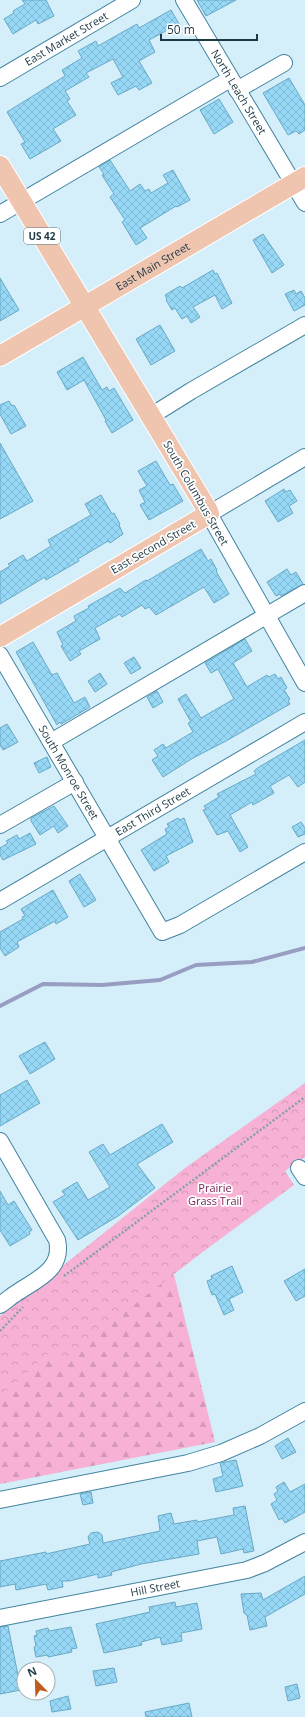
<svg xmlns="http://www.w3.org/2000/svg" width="305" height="1717" font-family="'Open Sans',sans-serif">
	<defs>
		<pattern id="forest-firs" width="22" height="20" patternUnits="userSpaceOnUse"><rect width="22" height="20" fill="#f7b1d4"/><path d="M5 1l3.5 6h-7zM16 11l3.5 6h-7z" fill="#d399b7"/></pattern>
		<pattern id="park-crowns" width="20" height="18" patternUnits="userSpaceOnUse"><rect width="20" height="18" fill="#f7b1d4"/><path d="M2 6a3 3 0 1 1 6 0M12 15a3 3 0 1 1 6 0" fill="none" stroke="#d399b7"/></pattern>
		<pattern id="building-cross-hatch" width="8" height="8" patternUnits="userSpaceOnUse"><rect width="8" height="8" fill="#96d8f6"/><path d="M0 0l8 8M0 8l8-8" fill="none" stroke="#81bad4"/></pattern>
	</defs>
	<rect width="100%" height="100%" fill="#d4eefa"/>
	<path fill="url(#forest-firs)" d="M167 1246 215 1442 0 1484V1371Z"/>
	<path fill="url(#park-crowns)" d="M305 1083V1157L285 1171 294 1185 204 1251 59 1363 50 1352 0 1397V1316L185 1168Z"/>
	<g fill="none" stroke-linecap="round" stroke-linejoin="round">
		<path stroke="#989ec1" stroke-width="4" d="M0 1006 43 984 102 985 160 980 196 965 252 962 305 948"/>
	</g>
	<path fill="url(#building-cross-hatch)" stroke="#68a9c6" d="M22 0H46L54 16 38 24 36 20 13 34 4 19 14 13 13 11 25 4Z
		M197 0H236L206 16Z
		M171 10 179 24 149 40 155 52 139 61 152 83 139 90 136 86 118 95 111 83 123 77 113 59 86 73 89 77 65 91 70 99 67 101 76 115 53 129 61 141 30 159 21 144 25 142 7 112 65 76 62 70 82 58 78 51 96 41 98 46 137 24 139 28Z
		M289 78 305 105V130L299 134 296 131 288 135 263 93Z
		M219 99 233 122 214 134 200 110Z
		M110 160 130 191 140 184 145 191 149 189 151 193 168 183 163 175 173 170 190 200 177 207 176 206 140 228 147 238 136 245 122 222 125 220 110 197 114 194 102 175 104 174 99 167Z
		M263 234 284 265 272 273 253 240Z
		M213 270 215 274 217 273 232 303 222 309 215 295 193 307 200 317 191 323 187 316 182 319 175 308 172 310 166 300 167 299 165 295 180 286 182 288Z
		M0 278 19 310 0 321Z
		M294 290 296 294 301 291 305 298V305L294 311 285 294Z
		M160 325 175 351 151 365 136 339Z
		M83 357 102 390 107 387 109 391 114 388 133 420 112 433 105 421 106 420 84 380 67 390 57 372Z
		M9 401 12 406 14 405 26 426 11 434 0 414V405Z
		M0 443 33 501 0 519Z
		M156 461 170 485 173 484 183 501 149 520 140 505 145 502 139 490 147 486 138 471Z
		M284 489 286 492 290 490 297 501 289 506 293 513 278 522 265 501Z
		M101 495 112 514 114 513 120 524 119 525 123 534 110 543 108 541 78 559 79 561 65 569 46 580 45 577 0 604V572L10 566 8 564 23 555 27 561 51 546 48 540 91 515 85 504Z
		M201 549 208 561 211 559 217 570 216 571 229 594 214 603 204 587 156 615 149 607 145 609 142 605 122 617 120 614 95 628 100 639 79 651 81 654 70 661 61 646 63 645 57 632 76 621 74 616 89 608 88 606 120 588 125 593 146 580 147 581Z
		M287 569 291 575 296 572 303 584 281 596 280 594 276 596 267 582Z
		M245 639 252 651 233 663 247 687 267 675 269 677 275 674 278 679 281 677 287 688 284 690 290 699 288 700 290 704 226 741 193 758 163 777 152 760 158 756 154 750 163 744 166 748 193 732 188 723 191 722 178 699 186 694 201 718 234 699 218 669 211 673 205 663Z
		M33 642 52 675 57 673 74 703 85 697 90 707 61 724 60 722 57 725 16 652Z
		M134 657 141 668 131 674 124 663Z
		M100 673 107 684 95 692 88 681Z
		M157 691 163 702 153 708 147 697Z
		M7 724 18 742 3 750 0 745V728Z
		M305 740V782L298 787 289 775 270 786 274 793 253 805 252 802 230 815 248 847 240 852 228 831 217 835 203 810 206 809 204 806 219 797 217 794 256 774 254 771 259 767Z
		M47 757 51 767 39 773 34 763Z
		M54 806 68 826 58 833 54 826 40 835 31 821V818Z
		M178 818 180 820 184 818 193 842 166 856 169 862 154 871 141 850 167 834 165 829 169 827 167 824Z
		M301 822 305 828V834L298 837 292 827Z
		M30 833 36 844 3 860 0 855V848L8 843 6 841 17 835 19 839Z
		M80 874 96 900 84 907 69 881Z
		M53 890 68 917 56 924 55 921 17 942 19 947 5 956 0 948V932L23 919 22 917 25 916 21 909Z
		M45 1042 55 1059 30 1074 19 1056Z
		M27 1080 40 1103 0 1126V1095Z
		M162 1124 173 1142 137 1164 155 1188 118 1216 78 1240 53 1202 65 1195 62 1191 77 1182 88 1200 110 1187 89 1152 103 1144 110 1155Z
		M0 1191 8 1205 14 1201 32 1230 29 1232 30 1234 10 1246 0 1230Z
		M232 1266 243 1292 229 1299 234 1310 224 1315 215 1294 212 1295 207 1281 212 1279 211 1276Z
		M305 1269V1296L296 1301 284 1281Z
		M288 1438 296 1452 282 1459 275 1446Z
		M236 1460 243 1486 216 1492 213 1479 223 1476 220 1463Z
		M284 1482 290 1492 305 1484V1512L285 1523 282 1518 279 1520 271 1504 277 1500 274 1494 278 1491 276 1487Z
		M91 1492 93 1503 83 1505 80 1494Z
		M245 1506 254 1551 244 1553 243 1549 221 1554 217 1537 197 1541 199 1554 141 1564 111 1572 112 1575 98 1578V1574L69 1581H62L63 1587 48 1590 46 1584 16 1590 15 1584 0 1587V1561L46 1552V1554L90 1544 88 1537 91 1533 98 1532 102 1535 103 1543 160 1531 158 1516 171 1513 174 1524 197 1520V1522L234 1515 233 1508Z
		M305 1576V1594L265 1617 267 1626 250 1630 247 1615 244 1613 241 1594 261 1593 263 1600Z
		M175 1602 176 1607 197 1603 202 1629 181 1633 182 1641 162 1645 160 1637 141 1642 142 1645 104 1653 96 1624 150 1612 149 1607Z
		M8 1626 21 1690 0 1694V1627Z
		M71 1627 77 1648 71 1649 72 1652 48 1657V1655L36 1657 34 1647 36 1646 34 1636 37 1635 36 1631 48 1628 49 1631Z
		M114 1668 117 1682 96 1686 93 1671Z
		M297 1684 300 1698 288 1701 285 1687Z
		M68 1696 71 1709 52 1712 50 1701Z
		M189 1703 192 1717H146L145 1712Z"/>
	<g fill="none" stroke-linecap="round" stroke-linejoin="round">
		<defs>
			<g id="minor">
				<path id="s1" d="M184 0 305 203"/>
				<path id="s2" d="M0 78 132 0"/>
				<path d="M237 90 284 63"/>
				<path d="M0 214 230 79"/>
				<path d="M151 416 191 391 305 325"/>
				<path d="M305 457 209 514 305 683"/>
				<path id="s3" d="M0 655 162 932 180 925 305 852"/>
				<path d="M51 742 305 593"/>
				<path d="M0 825 75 782"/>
				<path id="s4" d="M0 901 305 722"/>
				<path d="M0 1141 57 1240C64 1270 35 1280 15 1294 10 1297 5 1302 0 1305"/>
				<path d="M299 1168 305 1177"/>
				<path d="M0 1500 188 1463 221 1453 260 1436 305 1411"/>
				<path id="s5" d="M0 1618 247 1570 265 1563 305 1542"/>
			</g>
			<g id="major">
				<path d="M0 166 208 511 209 514 0 637"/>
				<path id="s6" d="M0 356 305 177"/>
			</g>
		</defs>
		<use href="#minor" stroke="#4384a0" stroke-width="18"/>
		<use href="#major" stroke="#fff" stroke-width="22"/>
		<path stroke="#859fab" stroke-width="2.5" stroke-dasharray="2 2" stroke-linecap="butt" d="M64 1276 305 1097
			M0 1331 23 1307"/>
		<use href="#minor" stroke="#fff" stroke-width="16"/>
		<use href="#major" stroke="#efc5b0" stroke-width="20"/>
	</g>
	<g text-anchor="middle" stroke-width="3.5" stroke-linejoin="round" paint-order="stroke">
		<rect fill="#fff" stroke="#61747c" stroke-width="1" x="24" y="228" width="36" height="16" rx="3"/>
		<g font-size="10" font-weight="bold" fill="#1d3844">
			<text x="42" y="240">US 42</text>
		</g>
		<g font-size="11" fill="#1d3844" stroke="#fff">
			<text dy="4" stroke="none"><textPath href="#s2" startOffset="77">East Market Street</textPath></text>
			<text dy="4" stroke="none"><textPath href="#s1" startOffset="107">North Leach Street</textPath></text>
			<text dy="4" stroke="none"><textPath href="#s6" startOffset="177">East Main Street</textPath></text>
			<text transform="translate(196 493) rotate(60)" y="4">South Columbus Street</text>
			<text transform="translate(153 547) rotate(-30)" y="4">East Second Street</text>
			<text dy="4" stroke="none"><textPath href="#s3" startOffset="136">South Monroe Street</textPath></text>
			<text dy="4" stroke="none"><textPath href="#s4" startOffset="177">East Third Street</textPath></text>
			<text dy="4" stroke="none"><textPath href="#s5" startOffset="158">Hill Street</textPath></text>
		</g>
		<g font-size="11" fill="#7a2257" stroke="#fff">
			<text x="215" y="1192">Prairie<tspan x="215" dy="13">Grass Trail</tspan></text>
		</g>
	</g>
	<g transform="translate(36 1681) rotate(337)"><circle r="19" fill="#ffffff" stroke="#a5afb4"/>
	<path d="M0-3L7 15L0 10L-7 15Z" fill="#be5c1f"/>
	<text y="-6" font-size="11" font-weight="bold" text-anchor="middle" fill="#1d3844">N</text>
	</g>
	<path d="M161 34v6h96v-6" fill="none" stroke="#1d3844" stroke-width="2"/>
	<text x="167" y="34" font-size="12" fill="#1d3844" stroke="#ffffff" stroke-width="3" paint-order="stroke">50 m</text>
</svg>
